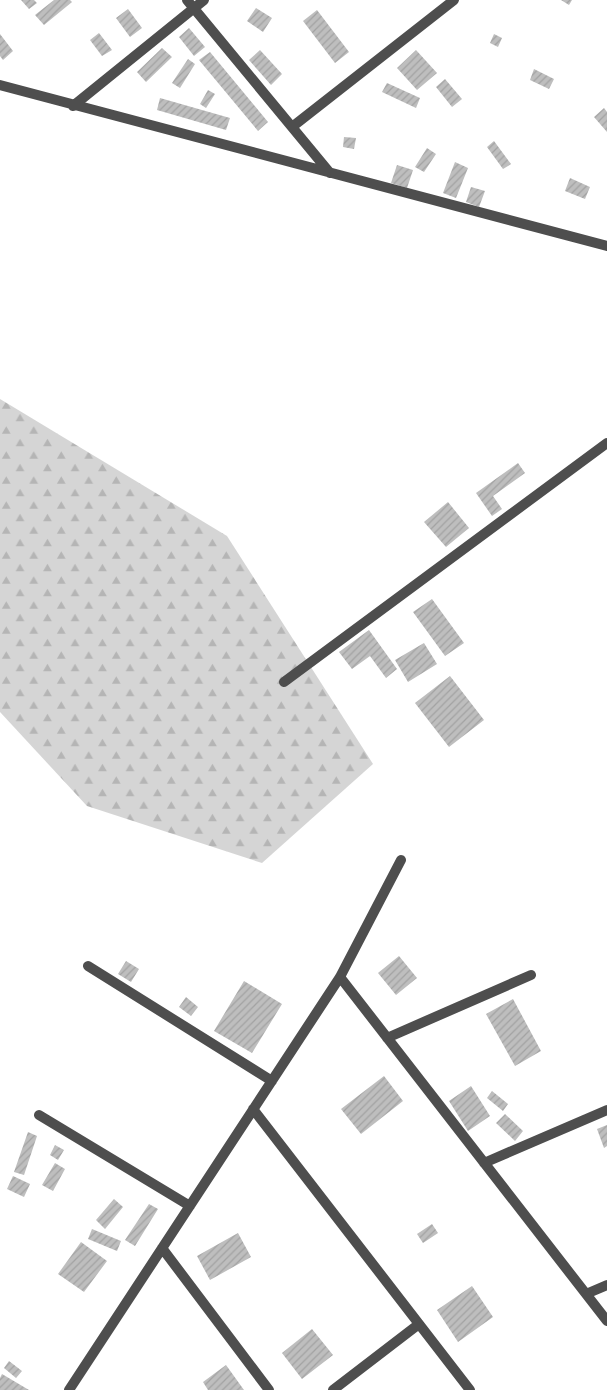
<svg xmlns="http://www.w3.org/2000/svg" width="607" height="1390" font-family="'IBM Plex Sans',sans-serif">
	<defs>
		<pattern id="forest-firs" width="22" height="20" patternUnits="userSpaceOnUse" patternTransform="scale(1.25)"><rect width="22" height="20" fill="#d5d5d5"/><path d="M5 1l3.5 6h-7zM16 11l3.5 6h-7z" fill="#b5b5b5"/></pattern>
		<pattern id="building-hatch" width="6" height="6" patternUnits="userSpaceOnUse" patternTransform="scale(1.25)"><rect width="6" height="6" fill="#bebebe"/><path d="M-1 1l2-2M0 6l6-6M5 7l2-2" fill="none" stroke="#a2a2a2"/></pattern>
	</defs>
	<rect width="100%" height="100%" fill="#fff"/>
	<path fill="url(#forest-firs)" d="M0 399 227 536 373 764 262 863 87 806 0 712Z"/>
	<path fill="url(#building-hatch)" d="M21 0H34L37 3 29 9Z
		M54 0H70L72 2 44 25 35 15Z
		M561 0H572L569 5Z
		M256 8 272 18 263 32 247 21Z
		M128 9 142 28 130 37 116 18Z
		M317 10 349 52 335 63 303 21Z
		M189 28 205 47 194 56 179 37Z
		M99 33 112 50 102 56 90 40Z
		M0 34 13 51 3 60 0 56Z
		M494 34 502 38 498 47 490 43Z
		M162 48 172 57 146 82 137 72Z
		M260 50 282 74 271 85 249 60Z
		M416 50 437 73 417 90 397 68Z
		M210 52 268 122 258 131 199 60Z
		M188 59 195 64 180 88 172 83Z
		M534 69 554 79 549 89 530 80Z
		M445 79 462 99 452 107 436 87Z
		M387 83 420 98 416 108 382 92Z
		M208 90 215 94 206 108 200 104Z
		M160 98 230 118 226 130 157 110Z
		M604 108 607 112V132L594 117Z
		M344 137 356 138 354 149 343 147Z
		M494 141 511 164 503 169 487 147Z
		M427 148 436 154 424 172 415 167Z
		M455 162 468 168 456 198 443 193Z
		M397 165 413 170 407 188 391 183Z
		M570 178 590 187 585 199 565 191Z
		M471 187 485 191 479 207 466 202Z
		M518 463 525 473 493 496 502 509 492 516 476 493Z
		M448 502 469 528 446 547 424 522Z
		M432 599 464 643 445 656 413 612Z
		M369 630 397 669 386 678 370 656 352 669 339 652Z
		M424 643 437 664 408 682 395 660Z
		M450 676 484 720 449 747 415 703Z
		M399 956 417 978 396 995 378 973Z
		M126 961 139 969 131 982 118 974Z
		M244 981 282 1004 252 1053 214 1031Z
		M186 997 198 1007 191 1016 179 1007Z
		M513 999 541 1051 515 1066 486 1014Z
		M384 1076 403 1101 361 1134 341 1109Z
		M471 1086 490 1116 468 1131 449 1101Z
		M492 1091 508 1104 503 1111 487 1098Z
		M505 1114 523 1131 515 1141 496 1123Z
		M607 1125V1146L604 1148 597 1129Z
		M28 1132 37 1136 24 1175 14 1172Z
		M55 1145 64 1150 58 1160 50 1155Z
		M55 1163 65 1169 53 1191 42 1185Z
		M13 1176 30 1184 24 1197 7 1189Z
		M114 1199 123 1207 105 1229 96 1220Z
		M149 1204 158 1209 135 1246 125 1240Z
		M432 1224 438 1233 423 1243 417 1234Z
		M92 1229 121 1241 117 1251 88 1239Z
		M238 1233 251 1257 210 1280 197 1256Z
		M81 1242 107 1261 84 1292 58 1274Z
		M472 1286 493 1317 458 1342 437 1310Z
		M312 1329 333 1355 302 1379 282 1353Z
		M9 1361 22 1371 16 1378 4 1368Z
		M226 1365 244 1390H208L203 1382Z
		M2 1374 29 1390H0V1378Z"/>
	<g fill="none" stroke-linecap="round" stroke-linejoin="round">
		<path stroke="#4e4e4e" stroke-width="10" d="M187 0 330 173
			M0 85 607 246
			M73 106 204 0
			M292 127 454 0
			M284 682 607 443
			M88 966 272 1081
			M340 977 607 1321
			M387 1038 531 975
			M253 1109 470 1390
			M39 1115 190 1206
			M484 1163 607 1110
			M162 1248 269 1390
			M586 1294 607 1285
			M69 1390 340 977 401 860
			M333 1390 419 1324"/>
	</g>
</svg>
